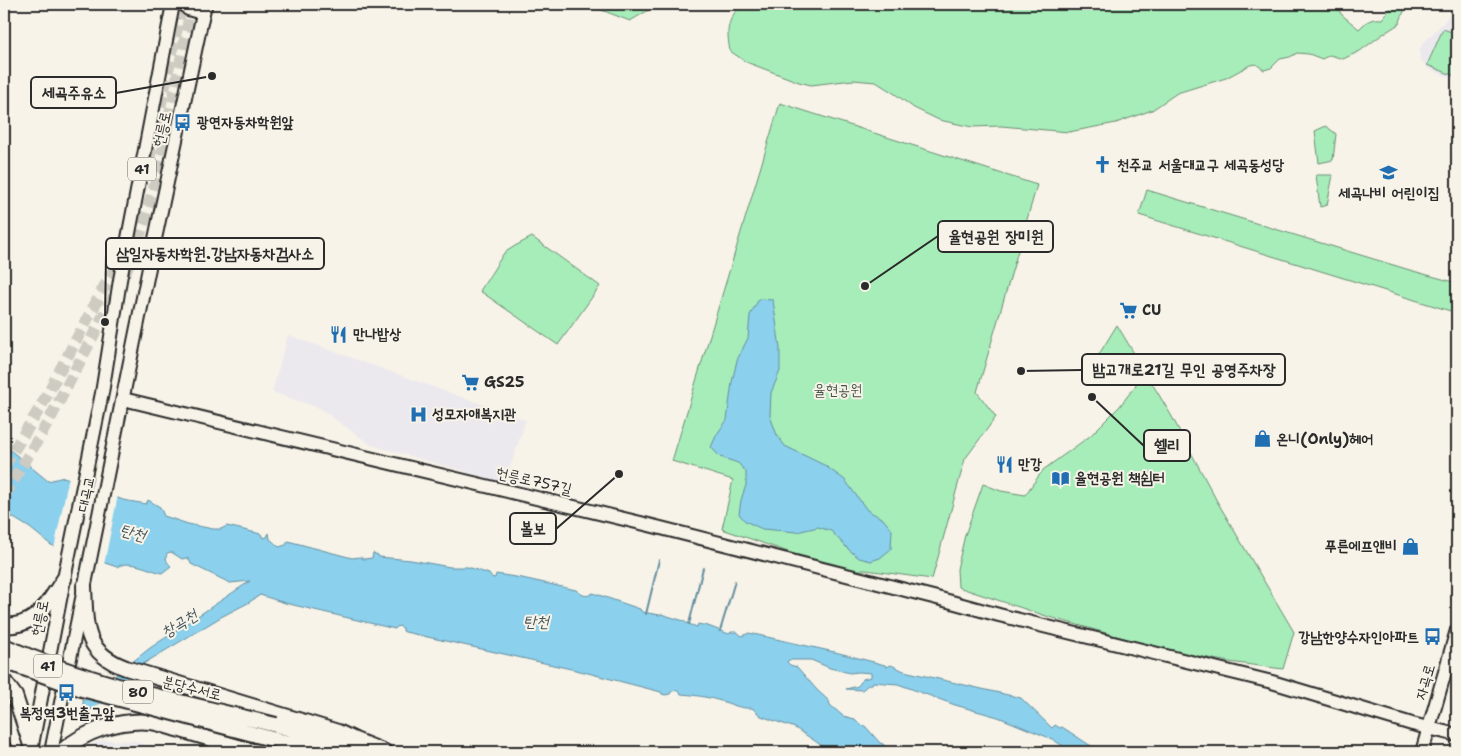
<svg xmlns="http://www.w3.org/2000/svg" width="1461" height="756" font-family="'Shantell Sans','Poor Story',sans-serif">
	<rect width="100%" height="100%" fill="#f7f3e8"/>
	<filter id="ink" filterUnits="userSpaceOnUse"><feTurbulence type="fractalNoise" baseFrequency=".02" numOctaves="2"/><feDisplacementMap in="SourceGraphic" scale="10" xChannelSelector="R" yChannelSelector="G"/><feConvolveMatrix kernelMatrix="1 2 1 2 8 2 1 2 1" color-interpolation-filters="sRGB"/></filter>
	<g filter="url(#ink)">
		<path fill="#ece9ee" d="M1457 4V80L1428 69 1420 59 1419 51 1422 44 1443 23Z
			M288 335 526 420 505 483 371 445 319 408 272 392Z
			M103 740 135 741 160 752H79L84 748Z"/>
		<path fill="#a7edb9" stroke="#698c72" d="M586 4H659L630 21Z
			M742 4H1334L1342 15 1359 29C1367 21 1371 18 1382 19L1394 4H1400L1406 6 1399 24 1383 34 1360 51 1343 59 1330 55 1322 59 1309 54 1297 53 1290 57 1280 59 1271 68 1264 70 1256 64 1250 65 1226 78 1177 93 1152 110 1116 123 1069 132 1001 126 972 127 939 120 914 108 895 94 876 82 853 80 811 85 799 82 746 62 730 51C726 29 727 20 742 4Z
			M1443 29 1457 34V77L1427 65Z
			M780 103 1037 185 977 392 996 417 965 459 932 579 866 570H840L722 529 733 480 672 461Z
			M1326 126 1336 134 1333 160 1319 163 1315 131Z
			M1316 175H1333L1327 205 1320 207Z
			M1147 190 1413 271 1457 283V313L1139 215Z
			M532 237 600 286 558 345 480 291 504 253 515 246Z
			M1117 325 1171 415 1218 503 1294 632 1283 669 1229 662 1166 650 1046 616 958 587 957 569 965 535 983 484 1001 491 1025 495 1043 470 1090 436 1120 406 1136 385 1132 370 1098 356Z"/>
		<path fill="#8bd0ec" stroke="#658e9f" d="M759 299 773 300 780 348V371L771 393 770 416 777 435 785 446 824 465 845 480 867 510 883 519 892 530 891 549 880 558 871 561 859 558 848 549 831 531 818 527 797 532 762 529 745 521 739 514 741 500 746 485V472L738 463 720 457 711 447 717 434 727 420 732 382 737 360 748 338 750 315Z
			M4 445 48 481 64 477 123 500 146 504 148 500 160 507 164 516 188 524 213 529H221L227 526 261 534 263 538 267 537 269 533 270 539 279 547 286 545 288 541 352 558 360 557 364 559 372 558 373 553 378 555 379 557 411 560 450 567H468L489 574 491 577 495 578 496 574 522 578 576 590C582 595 586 598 593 593L640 609 642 612 660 615 661 614 684 621 686 623 697 627 698 624 708 626 729 634 731 632H737L742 636 749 633 839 653 885 665 887 667 891 665 904 671 1021 698 1052 728 1055 725 1060 728 1062 727C1075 735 1087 744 1101 752H1072L1052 739 998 717 955 705 898 684 873 682 872 684 868 685 862 690 846 689 858 686 863 679 871 677V673L859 672 850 673 830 668 811 660H789L787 662 790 665 797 667 817 690 829 701 830 705 843 716 855 719 861 725 865 726 880 743 883 744 886 748 891 752H830L815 741 795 728 761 716 752 708C740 709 732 704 721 701 708 697 695 695 681 694 679 691 677 690 672 691L670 694 665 695 662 694 661 692 580 671 405 632 403 631V628L398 626 395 629 285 603 260 595 248 603 221 617 138 667 93 709 88 710 83 708V701L150 648 250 581 230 583 191 564 189 559 186 558 182 559 171 552 167 553C165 560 167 562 171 566L162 573C149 570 129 559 117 567L51 545 30 528 4 512Z"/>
		<path fill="#f7f3e8" d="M69 476 118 495 104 565 54 549Z"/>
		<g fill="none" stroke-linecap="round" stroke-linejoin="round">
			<path stroke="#658e9f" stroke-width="2" d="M646 614 659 560
				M689 624 703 568
				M720 631 735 581"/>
			<path stroke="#cecbc2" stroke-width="12" stroke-dasharray="12 6" stroke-linecap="butt" d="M149 160 182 4
				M4 466 40 408 116 265 123 246
				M4 496 50 419 123 278 140 235 158 175 192 4"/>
			<defs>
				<path id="major" d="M185 4 188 9 195 11 205 7
					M123 399 649 525 937 598 999 615 1272 682 1412 724 1457 735
					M31 750 64 579 102 393 120 280 173 4
					M51 752 152 253 205 4
					M1422 752 1457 630"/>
				<path id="highway" d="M84 586C86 627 83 652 126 668L338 732 355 740 385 752
					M4 626C39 625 46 605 64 579
					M4 681 15 696 32 748
					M276 725 353 746
					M272 739 327 752
					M4 749 7 752
					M61 752C84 731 120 719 151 722 161 723 171 728 181 730 204 737 228 744 252 751L263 752"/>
			</defs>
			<use href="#major" stroke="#2b2b2b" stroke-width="16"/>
			<use href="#highway" stroke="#2b2b2b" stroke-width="18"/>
			<use href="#major" stroke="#f7f3e8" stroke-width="12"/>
			<use href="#highway" stroke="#f7f3e8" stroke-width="14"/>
			<defs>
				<path id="highway-bridge" d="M4 646C90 684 185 703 276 725
					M4 661 82 689 272 739"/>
			</defs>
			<use href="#highway-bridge" stroke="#2b2b2b" stroke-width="18" stroke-linecap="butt"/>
			<use href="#highway-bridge" stroke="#f7f3e8" stroke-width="14"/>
		</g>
	</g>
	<defs>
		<symbol id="bus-bare" viewBox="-9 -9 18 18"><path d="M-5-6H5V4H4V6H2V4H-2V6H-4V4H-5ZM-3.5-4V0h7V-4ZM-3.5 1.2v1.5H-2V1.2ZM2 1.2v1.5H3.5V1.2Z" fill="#1f6fb2" stroke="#f7f3e8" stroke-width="2.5" paint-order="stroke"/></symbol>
		<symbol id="church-bare" viewBox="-9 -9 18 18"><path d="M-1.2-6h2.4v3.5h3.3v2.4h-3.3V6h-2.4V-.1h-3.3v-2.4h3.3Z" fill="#1f6fb2" stroke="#f7f3e8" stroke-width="2.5" paint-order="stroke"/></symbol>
		<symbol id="school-bare" viewBox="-9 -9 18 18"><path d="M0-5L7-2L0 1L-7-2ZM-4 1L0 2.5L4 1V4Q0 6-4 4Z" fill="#1f6fb2" stroke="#f7f3e8" stroke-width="2.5" paint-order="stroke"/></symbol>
		<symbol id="supermarket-bare" viewBox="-9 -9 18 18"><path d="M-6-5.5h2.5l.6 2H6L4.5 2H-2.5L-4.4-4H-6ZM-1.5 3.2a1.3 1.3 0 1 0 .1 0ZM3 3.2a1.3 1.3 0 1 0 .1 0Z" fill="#1f6fb2" stroke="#f7f3e8" stroke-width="2.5" paint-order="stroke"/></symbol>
		<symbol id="restaurant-bare" viewBox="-9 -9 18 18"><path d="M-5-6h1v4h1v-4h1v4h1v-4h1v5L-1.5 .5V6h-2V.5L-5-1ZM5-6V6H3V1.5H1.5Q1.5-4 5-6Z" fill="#1f6fb2" stroke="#f7f3e8" stroke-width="2.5" paint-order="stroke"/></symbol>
		<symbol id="hospital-bare" viewBox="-9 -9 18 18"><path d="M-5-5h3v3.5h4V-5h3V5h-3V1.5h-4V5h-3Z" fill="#1f6fb2" stroke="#f7f3e8" stroke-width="2.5" paint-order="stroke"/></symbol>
		<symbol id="shop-bare" viewBox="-9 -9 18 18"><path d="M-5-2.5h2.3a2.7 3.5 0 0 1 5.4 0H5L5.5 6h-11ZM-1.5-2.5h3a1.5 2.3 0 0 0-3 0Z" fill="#1f6fb2" stroke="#f7f3e8" stroke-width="2.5" paint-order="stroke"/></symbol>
		<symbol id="library-bare" viewBox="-9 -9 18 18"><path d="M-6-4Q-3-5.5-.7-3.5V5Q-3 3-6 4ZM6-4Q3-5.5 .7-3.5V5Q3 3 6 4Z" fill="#1f6fb2" stroke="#f7f3e8" stroke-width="2.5" paint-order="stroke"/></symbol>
	</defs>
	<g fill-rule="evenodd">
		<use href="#bus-bare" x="170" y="110" width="25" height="25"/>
		<use href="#church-bare" x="1090" y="152" width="25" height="25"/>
		<use href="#school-bare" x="1376" y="160" width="25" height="25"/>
		<use href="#supermarket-bare" x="1116" y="298" width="25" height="25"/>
		<use href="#restaurant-bare" x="326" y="322" width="25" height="25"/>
		<use href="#supermarket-bare" x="458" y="370" width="25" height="25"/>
		<use href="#hospital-bare" x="406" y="402" width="25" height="25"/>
		<use href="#shop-bare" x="1250" y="426" width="25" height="25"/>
		<use href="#restaurant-bare" x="992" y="452" width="25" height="25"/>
		<use href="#library-bare" x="1048" y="466" width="25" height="25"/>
		<use href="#shop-bare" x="1398" y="534" width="25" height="25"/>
		<use href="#bus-bare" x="1420" y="624" width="25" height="25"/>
		<use href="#bus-bare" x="54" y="680" width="25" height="25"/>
	</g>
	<g text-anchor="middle" stroke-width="4" stroke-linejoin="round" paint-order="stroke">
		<g fill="#f7f3e8" stroke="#686764" stroke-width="1">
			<rect x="128" y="157.5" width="28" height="23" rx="4"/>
			<rect x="34" y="654.5" width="28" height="23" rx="4"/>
			<rect x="123" y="680.5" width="30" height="23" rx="4"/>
		</g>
		<g font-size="14" font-weight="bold" fill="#2b2b2b">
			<text x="142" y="174">41</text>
			<text x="48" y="671">41</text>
			<text x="138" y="697">80</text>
		</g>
		<g font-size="15" font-weight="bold" fill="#2b2b2b" stroke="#f7f3e8" text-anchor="start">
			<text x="197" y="127">광연자동차학원앞</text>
			<text x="1117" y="170">천주교 서울대교구 세곡동성당</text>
			<text x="1389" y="198" text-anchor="middle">세곡나비 어린이집</text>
			<text x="1142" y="315">CU</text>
			<text x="353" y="339">만나밥상</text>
			<text x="484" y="387">GS25</text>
			<text x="432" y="419">성모자애복지관</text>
			<text x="1276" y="444">온니(Only)헤어</text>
			<text x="1018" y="469">만강</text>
			<text x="1075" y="483">율현공원 책쉼터</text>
			<text x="1397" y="551" text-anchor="end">푸른에프앤비</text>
			<text x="1419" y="642" text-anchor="end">강남한양수자인아파트</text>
			<text x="67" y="718" text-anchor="middle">복정역3번출구앞</text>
		</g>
		<g font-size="15" fill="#2b2b2b" stroke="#f7f3e8">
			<text transform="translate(162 129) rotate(-78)" y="5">헌릉로</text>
			<text transform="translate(534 481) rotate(13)" y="5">헌릉로757길</text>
			<text transform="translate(86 494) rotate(-78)" y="5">대곡교</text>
			<text transform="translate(40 618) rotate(-79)" y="5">헌릉로</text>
			<text transform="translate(1425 682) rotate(-74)" y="5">자곡로</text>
			<text transform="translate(192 688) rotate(14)" y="5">분당수서로</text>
		</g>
		<g font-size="15" fill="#445247" stroke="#f7f3e8">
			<text x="838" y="395">율현공원</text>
		</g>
		<g font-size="16" font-style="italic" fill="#43545b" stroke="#f7f3e8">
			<text transform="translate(133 532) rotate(15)" y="6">탄천</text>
			<text x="536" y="627">탄천</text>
			<text transform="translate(179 623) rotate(-32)" y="6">창곡천</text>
		</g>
	</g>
	<path fill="none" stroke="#2b2b2b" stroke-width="2" d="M212 76L116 93M865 286L938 236M105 322L106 254M1021 371L1082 370M1092 397L1144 446M619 474L556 529"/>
	<g fill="#2b2b2b" stroke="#f7f3e8" stroke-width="2">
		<circle cx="212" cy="76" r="5"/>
		<circle cx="865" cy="286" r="5"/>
		<circle cx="105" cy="322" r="5"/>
		<circle cx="1021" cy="371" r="5"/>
		<circle cx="1092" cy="397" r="5"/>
		<circle cx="619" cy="474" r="5"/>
	</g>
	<g fill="#f7f3e8" stroke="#2b2b2b" stroke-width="2">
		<rect x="31" y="77" width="85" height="31" rx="5"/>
		<rect x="938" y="221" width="115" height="31" rx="5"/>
		<rect x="106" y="238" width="218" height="31" rx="5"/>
		<rect x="1082" y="354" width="203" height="31" rx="5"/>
		<rect x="1144" y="430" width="46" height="31" rx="5"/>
		<rect x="510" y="513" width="46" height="31" rx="5"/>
	</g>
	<g font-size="16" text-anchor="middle" font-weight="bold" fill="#2b2b2b">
		<text x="74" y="98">세곡주유소</text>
		<text x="996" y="242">율현공원 장미원</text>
		<text x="215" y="259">삼일자동차학원.강남자동차검사소</text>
		<text x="1184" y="375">밤고개로21길 무인 공영주차장</text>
		<text x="1167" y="451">쉘리</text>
		<text x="533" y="534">볼보</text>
	</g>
	<rect width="1461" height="756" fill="none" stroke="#f7f3e8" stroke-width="20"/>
	<rect x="10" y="10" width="1441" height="736" fill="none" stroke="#2b2b2b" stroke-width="2" filter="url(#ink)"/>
</svg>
